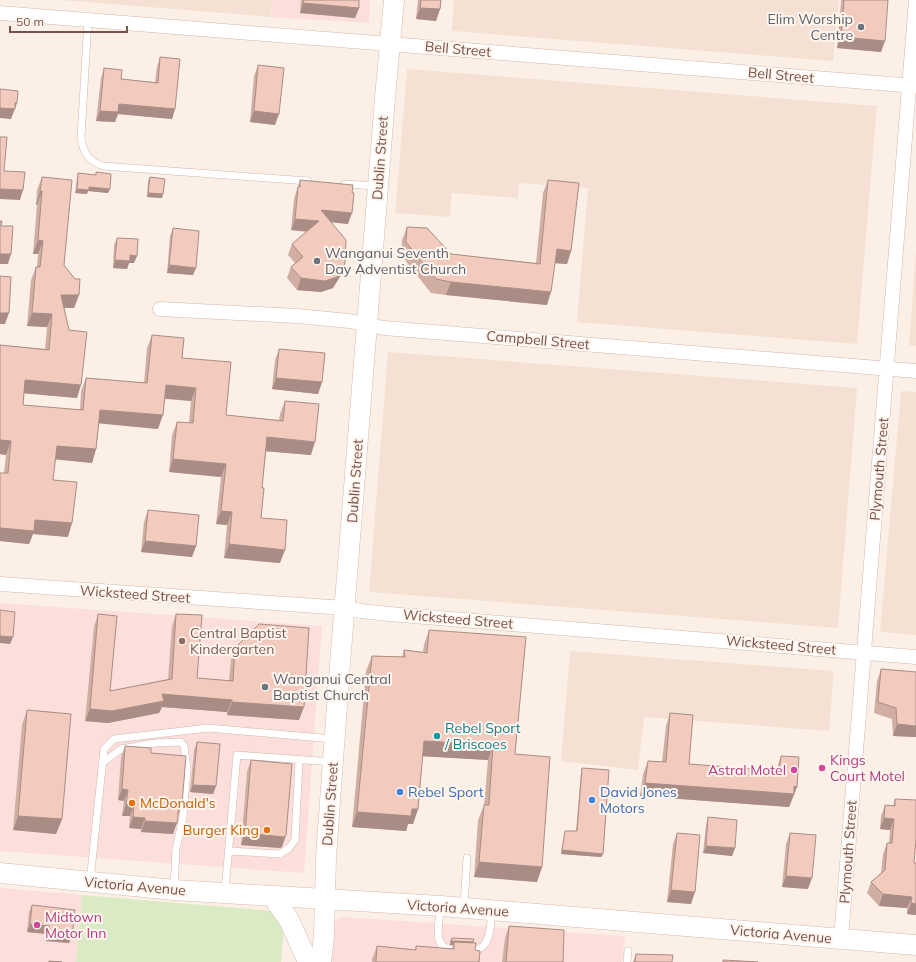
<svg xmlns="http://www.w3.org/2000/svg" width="916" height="962" font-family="Mulish,sans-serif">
	<rect width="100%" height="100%" fill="#fcf0e6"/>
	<path fill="#f4e1d4" d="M62 0H272L271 17Z
		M454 0H839L833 61 452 31Z
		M407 69 877 106 857 344 577 322 588 188 519 183 518 198 452 193 450 217 395 213Z
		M916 251V346L909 345Z
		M388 352 857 388 838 628 369 592Z
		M901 391 916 392V635L880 632Z
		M570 651 834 671 829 731 644 717 638 770 561 761Z"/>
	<path fill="#fcdfda" d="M272 0H370L369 23 271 17Z
		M0 603 322 626 304 873 0 851Z
		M0 888 82 895 76 962H0Z
		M342 917 625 936 622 962H329L332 921Z"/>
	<path fill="#d9eac4" d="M82 895 285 912 281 962H76Z"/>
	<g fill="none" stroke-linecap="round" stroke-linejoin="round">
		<defs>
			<path id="lane" d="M88 20 81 137C83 152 88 161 103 166L308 181
				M345 184 376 186
				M102 763 121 749 155 743 181 742 184 746 187 769 183 817 176 849 174 888
				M228 851 280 854 289 848 295 840 299 760
				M90 881 104 749 114 739 208 728 333 739
				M225 891 237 755 333 762
				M464 906 467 858
				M441 907C439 922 431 950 454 950
				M469 951C492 951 490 927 492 910
				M627 962 628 951"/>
			<path id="street" d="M0 13 916 86
				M160 309 297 316 349 321 384 328 916 371
				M0 584 345 608 361 611 389 614 916 657
				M841 939 916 0"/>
			<path id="secondary" d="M0 873 174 890 441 906 916 945
				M272 896 289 920 308 962
				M321 962 324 936 326 857 340 664 385 98 394 0"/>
		</defs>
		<use href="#lane" stroke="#d0b8af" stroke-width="8"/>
		<use href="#street" stroke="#d0b8af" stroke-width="15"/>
		<use href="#secondary" stroke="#d6b9ae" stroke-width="21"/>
		<use href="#lane" stroke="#fff" stroke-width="7"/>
		<use href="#street" stroke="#fff" stroke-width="14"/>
		<use href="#secondary" stroke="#fff" stroke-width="20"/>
	</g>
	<path fill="#d0aea3" d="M301 0H359V8L355 18 300 13Z
		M418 0H441L440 9 436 21 416 19Z
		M841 0H888L881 52 837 48 841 2Z
		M160 57 175 109 172 119 118 114 115 122 96 121 101 78 104 68 121 79 155 82 157 67Z
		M258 65 275 125 250 122 254 76Z
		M96 172 110 189 108 193 88 191 87 194 75 193 77 177 78 173 96 175Z
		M42 177 64 265 79 295 74 308H64L77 398 24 393 23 405 80 410 81 391 86 378 144 383 147 348 152 335 182 358 226 415 279 420 280 414 285 401 311 455 266 451 262 488 261 518 280 563 224 558 227 525 216 524 221 477 169 472 172 435 177 422 189 423 191 401 165 399 158 429 99 423 96 449 92 463 55 459 53 480 68 537 33 534 29 544 0 541V473H4L6 455 0 454V345L45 349 47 327 27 326 31 280 36 267H37L38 254H33L37 205H36L37 190Z
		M150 177 162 198 147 197 148 181Z
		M300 180 348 224 331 222 341 275 333 288 321 292 297 290 287 278 291 267 295 263 288 255 292 244 306 232 291 230 294 199Z
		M548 180 571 251 567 264 555 263 547 305 446 295 431 293 401 255 402 240 407 227 451 254 536 263 543 193Z
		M173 228 193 275 167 273 170 236Z
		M117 238 134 263H129L127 269 113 268 114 245Z
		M279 349 322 382 318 394 272 389 275 360Z
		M148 510 196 546 192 557 141 552 144 522Z
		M98 614 110 691 168 679 172 626 176 614 197 678 229 681 231 660 235 648 299 720 227 715V712L162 707 159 713 108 723 85 721 94 627Z
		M429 630 515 754 542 867 537 882 474 877 478 820 484 805 488 760 422 756 418 809 413 824H408L406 831 352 827 366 671 372 656 402 657 404 650 423 652 424 645Z
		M881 669 916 672V737L893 736 892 719 874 713 877 681Z
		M27 710 62 819 56 834 13 830 22 725Z
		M670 713 689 764 776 771 781 756 797 787 789 807 640 796 643 774 648 761 662 762 666 726Z
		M197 742 216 786 213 794 190 792 194 750Z
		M125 746 182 804 178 815 173 834 141 832V829L129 828 130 816H122L124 801 118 800 121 757Z
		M251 760 286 835 282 847 280 848 241 845 247 772Z
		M582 768 603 854 601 857 561 854 564 835 565 831H576L581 772Z
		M895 799 914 863H916V915L907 914V908L879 906 867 893 871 882 881 873 883 854 887 843H889L890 830 880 829 881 816 885 805 893 806Z
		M708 817 735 848 732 856 703 853 706 825Z
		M677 833 691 904 667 902 673 844Z
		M790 833 808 889 782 887 786 844Z
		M32 905 69 943 46 941 47 934 27 932 29 912Z
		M509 926 563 962H502L505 938Z
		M452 938 473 942V943L475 950 479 962H372V959L377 946 415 950 416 946 452 949 453 945H450V941Z
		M636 954 672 962H633Z"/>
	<path fill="#a98d85" d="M303 3 359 8 355 18 300 13Z
		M420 8 440 9 436 21 416 19Z
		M841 37 885 41 881 52 837 48Z
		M15 103H17L11 119 0 118V108Z
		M119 104 175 109 172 119 118 114 115 122 96 121 100 111Z
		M254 111 279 114 275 125 250 122Z
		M89 187 110 189 108 193 88 191 87 194 75 193 77 189Z
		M0 189 23 190 20 200 0 199Z
		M40 191H42L37 205H36Z
		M148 193 163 194 162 198 147 197Z
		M321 210 352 213 348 224 319 221 315 232 291 230 295 219Z
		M38 240 43 241 38 254H33Z
		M557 249 571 251 567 264 552 263Z
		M0 254H11L8 264H0Z
		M130 255 137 256 134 263H129L127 269 113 268 115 260Z
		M345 263 341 275 333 288 321 292 297 290 301 278Z
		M169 265 196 268 193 275 167 273Z
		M451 282 551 292 547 305 446 295Z
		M61 295H79L74 308H56Z
		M0 313H9L5 324H0Z
		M32 313 52 314 47 327 27 326Z
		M276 378 322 382 318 394 272 389Z
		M25 380 81 385 77 398 20 393Z
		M166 385 196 388 191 401 161 398Z
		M100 410 163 415 158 429 95 423Z
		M267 437 315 442 311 455 262 451Z
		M0 440 11 441 6 455 0 454Z
		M57 446 96 449 92 463 52 459Z
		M173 459 226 464 221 477 169 472Z
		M221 511 232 512 227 525 216 524Z
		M35 520 72 523 68 537 33 534 29 544 0 541V528Z
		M145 541 196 546 192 557 141 552Z
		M229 544 285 550 280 563 224 558Z
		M0 636 13 637 10 644 0 643Z
		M162 694 232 700 227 712 162 707 159 713 108 723 85 721 90 709Z
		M232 702 304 707 299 720 227 715Z
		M897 724 916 726V737L893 736Z
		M424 741 493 745 488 760 418 756Z
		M645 783 794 786 797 787 789 807 640 796Z
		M193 785 216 786 213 794 190 792Z
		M122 789 128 790 124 801 118 800Z
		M126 804 134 805 130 816H122Z
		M179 804H182L178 815H175Z
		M412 809H418L413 824H408L406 831 352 827 357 812Z
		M18 816 62 819 56 834 13 830Z
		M133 817 145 818 141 829 129 828Z
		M884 818 894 819 890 830 880 829Z
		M145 821 177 823 173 834 141 832Z
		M245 833 286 835 282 847 280 848 241 845Z
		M706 846 735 848 732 856 703 853Z
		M562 850 603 854 601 857 561 854Z
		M479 862 542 867 537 882 474 877Z
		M786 876 812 878 808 889 782 887Z
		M671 890 695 892 691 904 667 902Z
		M883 894 912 897 907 908 879 906Z
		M911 903 916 904V915L907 914Z
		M30 924 49 926 47 934 27 932Z
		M49 933 72 936 69 943 46 941Z
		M451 941 473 942 472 946 454 942 453 945H450Z"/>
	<path fill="#f2cabe" stroke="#a98d85" d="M304 0H359V8L303 3Z
		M421 0H441L440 9 420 8Z
		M844 0H888L885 41 841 37Z
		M160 57 180 59 175 109 119 104 118 112 100 111 104 68 122 70 121 79 158 83Z
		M258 65 284 68 279 114 254 111Z
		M0 89 18 91 17 103H15V109L0 108Z
		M0 137H7L4 171 25 172 23 190 0 189Z
		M96 172 111 174 110 189 89 187V190L77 189 78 173 96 175Z
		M42 177 72 180 64 265 75 279H80L79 295H61L69 330 87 332 81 385 25 380 23 405 83 410 86 378 147 383 152 335 184 338 182 358 231 362 226 415 283 421 285 401 319 404 315 442 267 437 262 488H264L261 518 287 520 285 550 229 544 232 512 221 511 226 464 173 459 177 422 193 423 196 388 166 385 163 415 100 410 96 449 57 446 53 480 77 482 72 523 35 520 34 531 0 528V473H8L11 441 0 440V345L49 350 52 314 32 313 36 267H40L43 241 38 240 42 191H40Z
		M150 177 165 179 163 194 148 193Z
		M300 180 353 185 352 193H354L352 213 321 210 346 240 345 263 337 277 325 281 301 278 291 267 303 257 292 244 319 221 295 219 298 187H300Z
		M548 180 579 183 571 251 557 249 551 292 451 282 436 279 406 242 407 227 427 228 451 254 540 264Z
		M0 221H2L1 226H13L11 254H0Z
		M173 228 199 231 196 268 169 265Z
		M117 238 138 239 137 256 130 255V261L115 260Z
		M0 276 11 277 9 313H0Z
		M279 349 325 353 322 382 276 378Z
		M148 510 199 515 196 546 145 541Z
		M0 610 15 612 13 637 0 636Z
		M98 614 117 616 110 691 172 679 176 614 202 615 197 678 233 681 235 648 259 624 309 628 304 707 232 702V700L162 694 164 701 112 711 90 709Z
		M429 630 526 637 515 754 550 757 542 867 479 862 484 805H489L493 745 424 741 418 809H412L411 816 357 812 372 656 405 657 404 650 427 653Z
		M881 669 916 672V726L897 724 896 708 878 702Z
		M27 710 71 714 62 819 18 816Z
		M670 713 693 715 689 764 779 771 781 756 799 757 797 787 794 786V794L645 783 648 761 666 762Z
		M197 742 220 744 216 786 193 785Z
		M125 746 151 748V753L186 756 182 804H179L177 823 145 821V818L133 817 134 805 126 804 128 790 122 789Z
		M251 760 292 764 286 835 284 837 245 833Z
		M582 768 609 770 603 854 562 850 565 831H577Z
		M895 799 916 800V840L914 863H916V904L911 903 912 897 883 894 871 882 885 870 887 843H892L894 819 884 818 885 805 895 806Z
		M708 817 737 820 735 848 706 846Z
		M677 833 700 835 695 892 671 890Z
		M790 833 816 835 812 878 786 876Z
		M32 905 75 910 72 936 49 933V926L30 924Z
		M509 926 564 930 563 962H506Z
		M452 938 474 939 473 942 451 941Z
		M454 942 476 943 475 950 480 951 479 962H376L377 946 416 950V946L454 949Z
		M636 954 673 955 672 962H635Z
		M723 960 758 962H723Z
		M49 961 62 962H49Z"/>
	<g fill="#6b7280" stroke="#fff5ec" stroke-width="1.5">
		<circle cx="861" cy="27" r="4"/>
		<circle cx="317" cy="261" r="4"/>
		<circle cx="265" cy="687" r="4"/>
	</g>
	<circle fill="#8d6e63" stroke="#fff5ec" stroke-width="1.5" cx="182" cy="641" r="4"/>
	<circle fill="#0f9aa8" stroke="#fff5ec" stroke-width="1.5" cx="437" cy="736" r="4"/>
	<g fill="#d1479c" stroke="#fff5ec" stroke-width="1.5">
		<circle cx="822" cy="768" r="4"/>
		<circle cx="794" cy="770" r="4"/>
		<circle cx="37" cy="925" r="4"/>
	</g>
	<g fill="#3f7fe0" stroke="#fff5ec" stroke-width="1.5">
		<circle cx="400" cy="792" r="4"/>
		<circle cx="592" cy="800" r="4"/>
	</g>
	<g fill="#e8710a" stroke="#fff5ec" stroke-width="1.5">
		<circle cx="132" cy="803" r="4"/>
		<circle cx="267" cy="830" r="4"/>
	</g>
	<g text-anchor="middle" stroke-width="4" stroke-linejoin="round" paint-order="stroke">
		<g font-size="14" fill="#5b616d" stroke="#fff5ec" text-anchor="start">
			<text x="853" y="24" text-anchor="end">Elim Worship<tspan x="853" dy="16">Centre</tspan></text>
			<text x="325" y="258">Wanganui Seventh<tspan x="325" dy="16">Day Adventist Church</tspan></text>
			<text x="273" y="684">Wanganui Central<tspan x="273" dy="16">Baptist Church</tspan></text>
		</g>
		<g font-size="14" fill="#76534b" stroke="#fff5ec">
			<text transform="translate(458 49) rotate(5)" y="5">Bell Street</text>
			<text transform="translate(781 75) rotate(5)" y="5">Bell Street</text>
			<text transform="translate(380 158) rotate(-86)" y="5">Dublin Street</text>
			<text transform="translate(538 340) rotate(5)" y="5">Campbell Street</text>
			<text transform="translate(879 469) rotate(-85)" y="5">Plymouth Street</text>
			<text transform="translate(355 481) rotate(-86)" y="5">Dublin Street</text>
			<text transform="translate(135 594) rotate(4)" y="5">Wicksteed Street</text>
			<text transform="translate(458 619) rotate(5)" y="5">Wicksteed Street</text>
			<text transform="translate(781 645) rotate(5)" y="5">Wicksteed Street</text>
			<text transform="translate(330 804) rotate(-86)" y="5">Dublin Street</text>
			<text transform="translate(848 852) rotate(-86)" y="5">Plymouth Street</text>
			<text transform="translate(135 886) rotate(5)" y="5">Victoria Avenue</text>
			<text transform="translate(458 908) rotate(4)" y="5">Victoria Avenue</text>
			<text transform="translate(781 934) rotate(5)" y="5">Victoria Avenue</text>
		</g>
		<g font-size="14" fill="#785e54" stroke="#fff5ec" text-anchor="start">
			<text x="190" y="638">Central Baptist<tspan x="190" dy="16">Kindergarten</tspan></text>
		</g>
		<g font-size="14" fill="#0d838f" stroke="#fff5ec" text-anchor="start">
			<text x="445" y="733">Rebel Sport<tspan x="445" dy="16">/ Briscoes</tspan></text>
		</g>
		<g font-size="14" fill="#b23c85" stroke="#fff5ec" text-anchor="start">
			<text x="830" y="765">Kings<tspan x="830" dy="16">Court Motel</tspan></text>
			<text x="786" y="775" text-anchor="end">Astral Motel</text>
			<text x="45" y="922">Midtown<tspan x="45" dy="16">Motor Inn</tspan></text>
		</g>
		<g font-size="14" fill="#366cbe" stroke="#fff5ec" text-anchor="start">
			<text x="408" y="797">Rebel Sport</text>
			<text x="600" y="797">David Jones<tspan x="600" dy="16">Motors</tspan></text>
		</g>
		<g font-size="14" fill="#c56008" stroke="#fff5ec" text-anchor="start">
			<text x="140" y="808">McDonald's</text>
			<text x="259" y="835" text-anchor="end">Burger King</text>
		</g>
	</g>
	<path d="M10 26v6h117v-6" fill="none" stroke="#76534b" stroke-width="2"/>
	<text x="16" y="26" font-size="12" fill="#76534b" stroke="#fff5ec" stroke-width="3" paint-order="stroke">50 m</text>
</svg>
